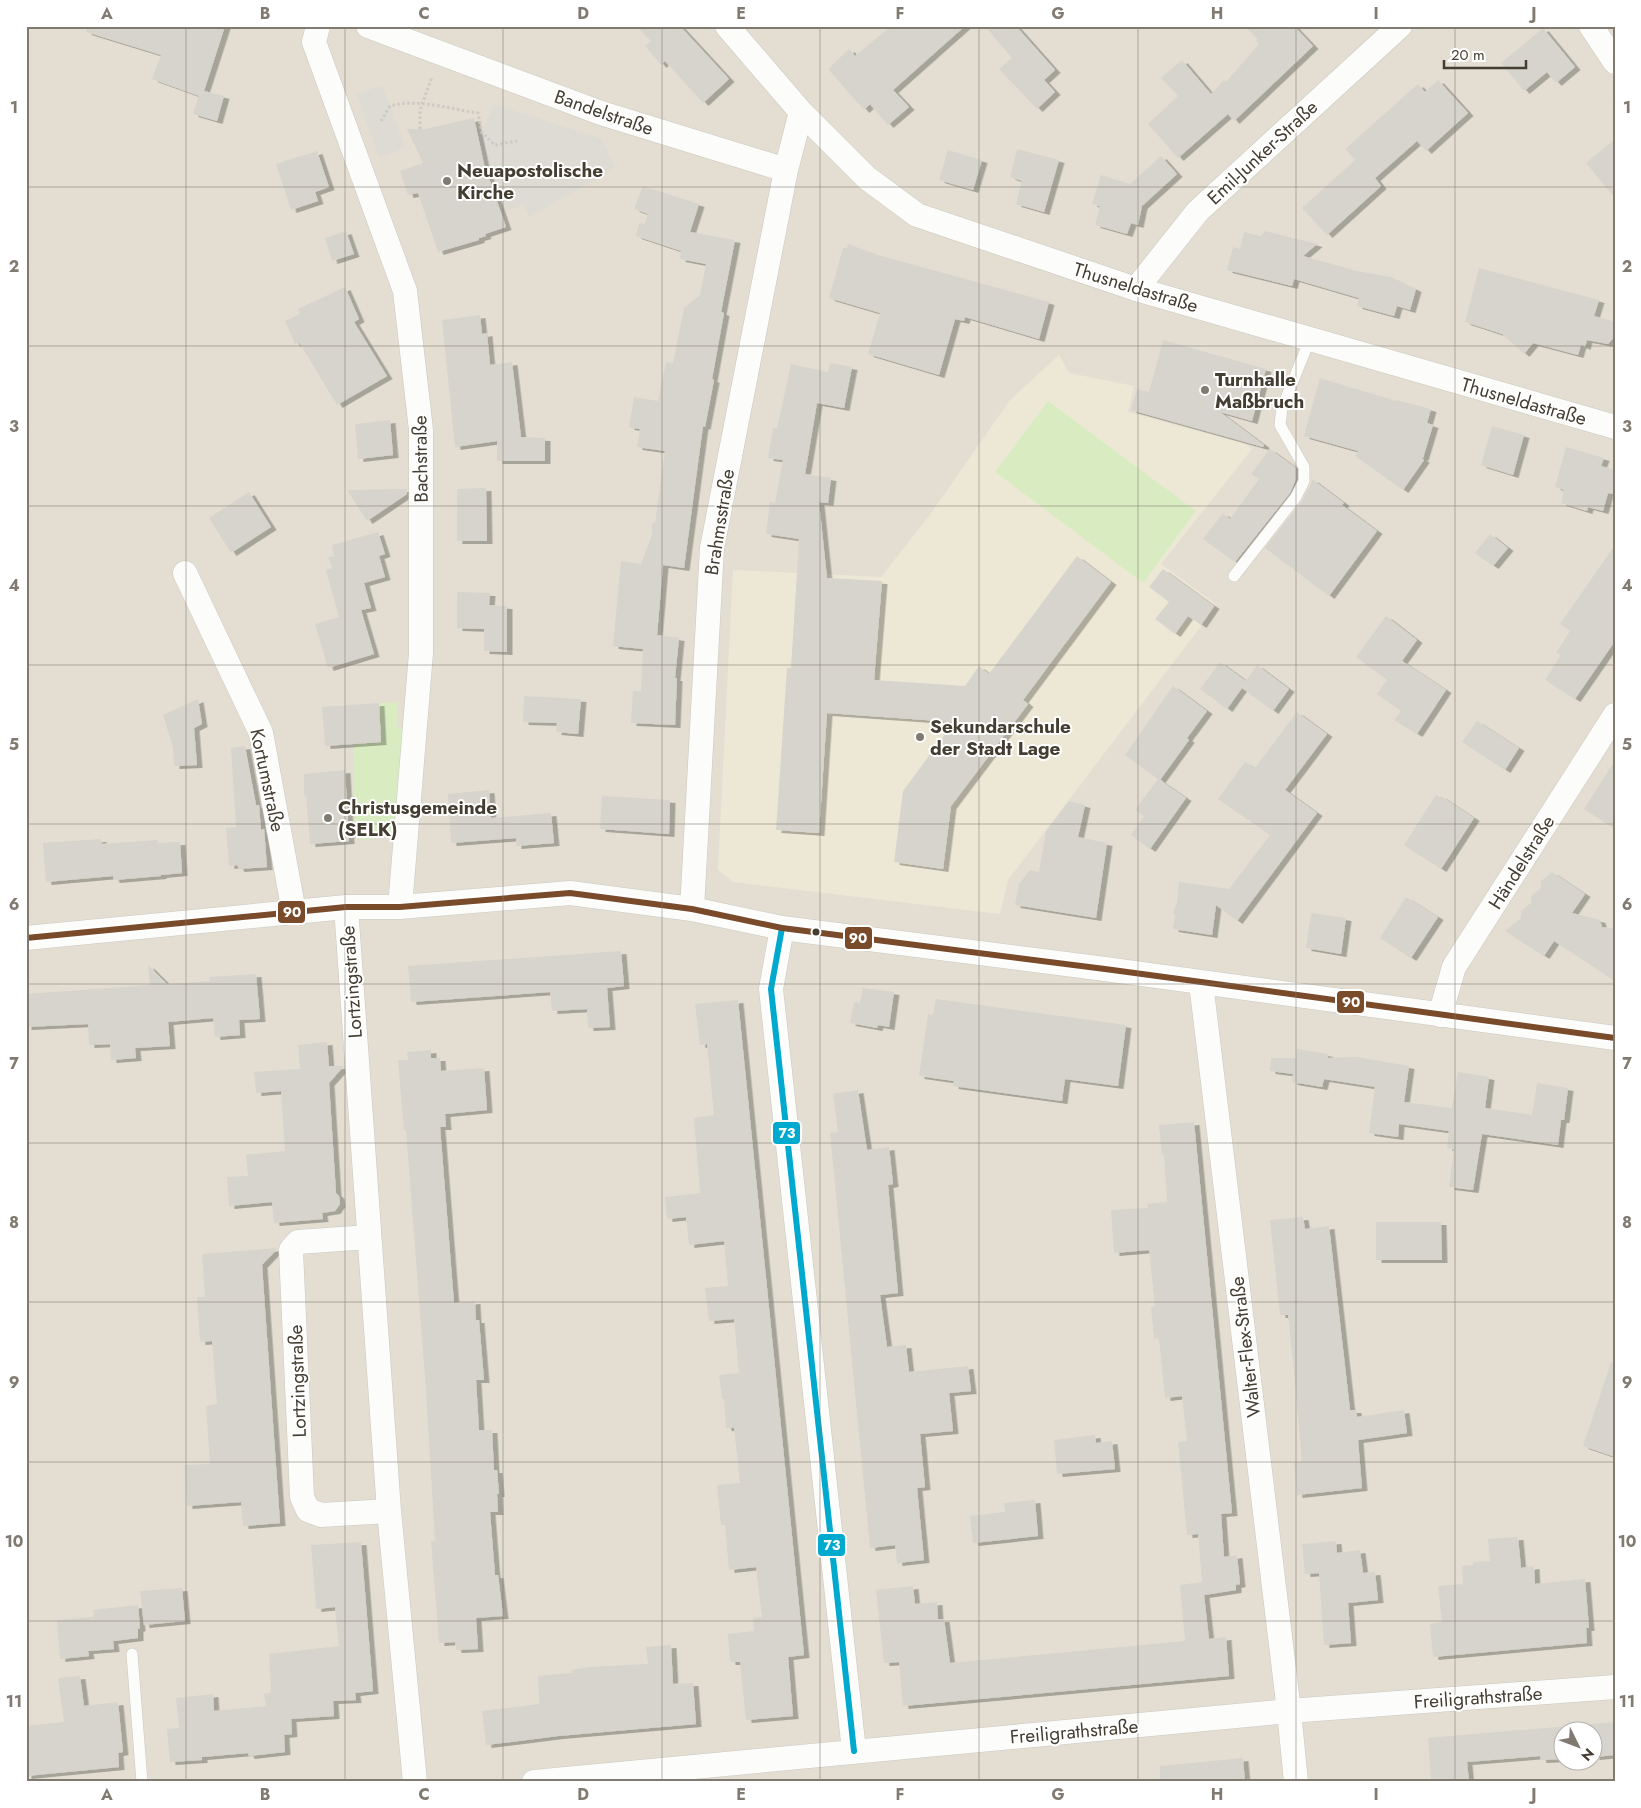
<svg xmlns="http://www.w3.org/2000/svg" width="1641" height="1808" font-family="Jost,sans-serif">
	<defs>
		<filter id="shadow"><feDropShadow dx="5.5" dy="3" stdDeviation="0" flood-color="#0004"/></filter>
	</defs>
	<rect width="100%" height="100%" fill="#eeece4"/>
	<path fill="#e3ded1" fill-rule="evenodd" d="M26 26H1615V1782H26ZM1564 1730H1594V1760H1564Z"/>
	<path fill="#ede8d5" d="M1059 355 1069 373 1134 386 1128 412 1246 444 1252 449 1161 564 1217 605 1008 880 1000 914 733 882 718 870 733 570 881 577 929 516 1010 400Z"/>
	<path fill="#d9ecc1" d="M1048 401 1196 511 1143 583 995 472Z
		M398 702 397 727 404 730 393 837 359 840 358 835 354 831 353 744 381 741 379 703Z"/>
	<path fill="#dddbd4" d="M383 85 405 148 379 158 357 94Z
		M494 104 602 139 615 168 529 217 524 205 503 212 480 138Z"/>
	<path fill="#d7d4cd" filter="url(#shadow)" d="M87 26H225L204 91 224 96 217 121 193 114 199 96 152 79 161 55 86 32Z
		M636 26H680L729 79 703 103 665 61 661 65 645 46 651 41Z
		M891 26H965L893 90 909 107 888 125 870 104 864 110 828 69 849 49 855 56Z
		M985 26H1016L1055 70 1044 80 1055 92 1037 109 999 69 1012 58Z
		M1245 26H1294L1313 46 1234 121 1228 114 1178 158 1148 124 1178 96 1161 78 1182 60 1211 94 1224 80 1226 82 1259 44 1256 41 1258 40Z
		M1543 28 1575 67 1556 83 1547 72 1524 91 1501 63Z
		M1438 80 1468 113 1426 151 1417 141 1375 178 1381 186 1327 235 1302 208 1355 160 1345 149 1418 84 1425 92Z
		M474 118 484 164 506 227 485 234 486 236 479 238V240L438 252 418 193 408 195 400 171 423 163 407 129H425Z
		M1615 139V198L1586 163Z
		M1017 149 1059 160 1044 212 1016 204 1022 181 1010 177Z
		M948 150 982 160 973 190 939 180Z
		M317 151 329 187 315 192 318 201 291 210 276 164Z
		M1161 156 1177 174 1142 206 1138 225 1131 223 1127 234 1095 225 1100 206 1092 204 1101 175 1130 184Z
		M643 186 699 204 690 232 735 240 721 312 724 313 712 379 714 380 705 427 703 426 684 568 663 565 657 635 679 638 675 678H677L675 725 631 723 633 691H641L643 649 613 646 621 561 641 564 652 535V523H655L665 451 637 447 640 429 629 427 634 397 658 401 666 362 673 363 684 308 700 295 706 264 680 259 681 251 636 236 639 223 645 224 648 214 634 209Z
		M346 231 354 254 332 261 325 238Z
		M1265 231 1317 244 1303 256 1357 271 1391 277 1416 289 1410 310 1397 306 1394 316 1357 306 1359 298 1294 279 1292 286 1227 270 1233 247 1240 249 1244 232 1261 236Z
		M848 244 878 255 1049 302 1039 339 965 317 964 321 955 319 939 375 868 354 880 313 829 298 843 248H847Z
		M1479 268 1599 300 1594 316 1615 322V336L1608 344 1587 340 1585 347 1581 345 1578 355 1533 343 1524 354 1502 334 1465 322Z
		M345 287 359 319 354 322 387 376 337 405 299 342 295 344 285 321 300 314 298 309Z
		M480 315 482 334 487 333 490 365 512 362 521 437 545 438V461H497V441L455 447 442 320Z
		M1163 340 1266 369 1252 421 1220 412 1264 445 1263 447 1131 410 1137 389 1149 392Z
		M830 363 852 367 844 408 817 403 805 474 831 478 828 503 819 502 827 578 882 581 874 680 965 686 979 666 989 674 1077 556 1111 582 1023 700 1028 704 951 806 943 869 894 862 903 791 954 722 827 713 819 833 776 830 787 668H791L799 539 766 534 770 502 775 503 783 460 768 458 773 428 777 429 791 364 828 372Z
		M1320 378 1396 401 1397 400 1431 409 1427 423 1433 425 1423 458 1421 457 1424 460 1403 490 1355 456 1358 451 1304 436Z
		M390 420 393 455 358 459 355 424Z
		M1492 426 1524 435 1513 475 1481 465Z
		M1566 447 1604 458 1601 466 1615 470V494L1608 493 1603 511 1588 507 1587 511 1561 503 1564 490 1555 487Z
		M1270 449 1296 468V479L1290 493 1235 562 1203 539 1223 513 1230 519 1259 479 1251 474Z
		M1312 479 1344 503 1342 505 1377 531 1329 596 1265 548 1302 501 1311 484Z
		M486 488 487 541H457V489Z
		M407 489V494L367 521 347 490Z
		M249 492 271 527 231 553 209 518Z
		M378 532 385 554 379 556 385 577 364 583 371 608 361 610 374 654 328 668 315 624 339 617 326 570 332 568 328 557 334 556 332 545Z
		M1490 534 1508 548 1493 566 1475 553Z
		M1615 545V641L1575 699 1545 680 1561 655 1556 653 1570 631 1560 624Z
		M1163 569 1214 606 1201 625 1188 616 1175 634 1155 619 1169 602 1149 587Z
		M457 592 490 593 489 605 507 606V652L484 651V629L457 628Z
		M1386 616 1417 640 1402 661 1446 690 1417 734 1394 720 1401 711 1377 694 1387 680 1356 657Z
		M1220 662 1246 681 1257 665 1289 689 1273 711 1242 688 1227 709 1200 689Z
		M1173 686 1207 711 1187 738 1189 740 1160 780 1186 798 1150 849 1131 835 1144 816 1135 810 1158 779 1125 755Z
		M524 696 581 699 578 734 556 732 557 723 523 722Z
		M198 699 202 724 194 728 197 765 174 766 173 747 163 715Z
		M379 703 381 742 325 746 322 707Z
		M1297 712 1327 734 1285 790 1317 813 1237 921 1216 905 1212 935 1173 929 1175 916 1173 912 1177 903 1179 882 1229 889 1270 835 1218 799 1245 762 1255 768Z
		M1477 721 1519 748 1505 770 1462 742Z
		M245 746 256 805H259L261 830 264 829 267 867 239 869 237 865 229 866 226 828 236 827 231 748Z
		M1615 760V829L1584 809Z
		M345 770 349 841 310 844 306 795 304 796V774Z
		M489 790 491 818 551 813 554 843 516 846V838L451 843 448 794Z
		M1436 795 1440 797 1441 796 1474 818 1441 869 1404 845Z
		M602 796 670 800 669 834 600 829Z
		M1069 801 1085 805 1078 837 1107 843 1096 918 1015 905 1019 884 1030 870 1039 872 1046 831Z
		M101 839 102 844 158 840V843L180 842 182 873 161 875V876L114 880 113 876 46 882 43 843Z
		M1552 872 1585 894 1572 913 1600 920 1602 927 1615 929V981L1554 941 1544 956 1505 931 1521 918V911L1531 903V896L1541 888V881Z
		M1406 897 1438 917 1411 958 1380 938Z
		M1311 913 1346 918 1341 954 1306 948Z
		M621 951 624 986 607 988 610 1027 588 1028 587 1009 552 1011 550 992 411 1002 408 966Z
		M148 965 167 984 210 981 209 977 256 974 260 1019 239 1020 240 1035 215 1037 213 1018 168 1022 170 1046 135 1048 136 1058 111 1060 110 1044 89 1045 88 1024 26 1027V994L150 985Z
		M863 988 894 992 889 1027 878 1025 877 1028 850 1023 854 1002 860 1003Z
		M936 999 1126 1025 1118 1086 1065 1079 1062 1101 953 1086 954 1081 919 1076 928 1014 933 1015Z
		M738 1000 804 1655 788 1657 793 1716 746 1720 740 1662H730L728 1634 754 1631 753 1618 762 1617 756 1567 729 1570 725 1525H721L717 1485 740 1483 734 1428H726L724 1399H722L719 1375 739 1373 734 1319 709 1321 705 1288 728 1286 724 1241 689 1245 686 1217 667 1219 665 1197 700 1193 694 1118 714 1115 707 1044 700 1045 695 1004Z
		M327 1042 329 1066H344L329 1083 336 1193 339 1196 340 1204 335 1211 322 1213 323 1219 274 1223 272 1202 229 1206 227 1177 248 1176 246 1155 285 1151 281 1091 256 1093 254 1072 300 1069 298 1045Z
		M1297 1049 1328 1054V1058L1356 1057 1409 1066 1404 1102 1452 1108 1458 1072 1489 1077 1485 1108 1532 1115 1537 1083 1568 1088 1564 1120H1561L1558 1145 1482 1134 1473 1190 1449 1187 1454 1149 1447 1148 1449 1131 1399 1124 1398 1137 1369 1133 1375 1087 1324 1079 1322 1087 1292 1082 1293 1074 1270 1071 1271 1058H1296Z
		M431 1050V1058H440L441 1071 484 1068 487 1110 445 1114 446 1127H440L454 1303 475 1301 476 1320H479L484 1380H476L479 1430H492L494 1470H497L499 1494H497L498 1512H490L495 1575H498L503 1616 476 1618 478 1649 456 1650 455 1642 439 1643 431 1541H435L426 1391 406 1130H404L398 1060H408L407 1052Z
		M858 1090 867 1150 889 1147 893 1184 888 1185 898 1293 880 1295 887 1347 906 1345 909 1372 968 1366 971 1391 949 1393 953 1431 920 1434 925 1487 917 1488 924 1560 897 1563 895 1545 870 1548 830 1133 838 1132 833 1094Z
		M1194 1122 1232 1513 1221 1514 1224 1557 1237 1555 1240 1584 1236 1585V1590L1204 1595 1209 1639 1226 1637 1229 1676 903 1706 899 1662 884 1663 876 1590 913 1586 915 1604 937 1602 938 1619H944L950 1663 1185 1641 1180 1585 1202 1582 1198 1534 1187 1535 1178 1442 1187 1441 1182 1396 1165 1398 1159 1338 1154 1339 1151 1307H1155L1149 1250 1114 1253 1111 1210 1148 1208 1147 1204 1167 1202 1164 1155H1162L1159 1125Z
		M1303 1217 1305 1229 1329 1226 1350 1410H1356L1357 1417 1404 1410 1407 1433 1358 1440 1362 1488 1297 1495 1294 1463 1302 1462 1294 1370 1288 1315H1280L1270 1220Z
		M1376 1222H1441L1442 1260H1376Z
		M278 1248 262 1265 280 1523 243 1526 241 1502 187 1506 185 1465 210 1464 206 1406 217 1404 212 1341 200 1342 197 1297H205L202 1254Z
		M1611 1362 1615 1363V1457L1583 1446Z
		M1095 1435 1096 1443 1112 1441 1115 1469 1057 1474 1054 1440Z
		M1035 1500 1038 1536 973 1543 970 1516 1005 1512 1004 1503Z
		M1518 1537 1521 1568 1534 1566 1535 1584 1585 1579 1589 1628H1586L1587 1643 1433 1657 1430 1624 1442 1622 1438 1586 1463 1584 1462 1566 1473 1565V1562L1490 1561 1488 1539Z
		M1336 1541 1337 1553 1360 1550 1363 1573 1375 1572 1378 1600 1348 1603 1351 1643 1324 1645 1319 1573 1305 1574 1302 1544Z
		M361 1542 373 1691 355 1693 356 1700 333 1701 334 1716 291 1719 292 1734 284 1735 285 1752 249 1756 248 1753 202 1757V1760L170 1762 167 1729 179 1728 176 1698 213 1694 214 1711 266 1706 264 1694 271 1693 269 1654 339 1646 335 1607 316 1609 311 1545Z
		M182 1588 185 1621 144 1625 140 1591Z
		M138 1605 140 1628 138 1629V1638L113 1641 114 1649 88 1651 89 1656 60 1659 57 1620 94 1617 93 1610Z
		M671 1645 673 1684 693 1683 696 1724 558 1736 486 1745 482 1711 539 1704 538 1676 572 1673 571 1670 589 1667 648 1664 646 1647Z
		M80 1676 84 1706 118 1702 123 1752 118 1753 119 1767 26 1776V1726L64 1722 58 1678Z
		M1615 1722V1755L1594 1757V1730H1564V1759L1541 1760 1540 1756 1467 1762 1469 1782H1431L1428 1738Z
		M1243 1758 1245 1782H1160V1766Z"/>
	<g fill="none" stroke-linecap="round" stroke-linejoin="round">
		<defs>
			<path id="service" d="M1234 576 1296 497 1304 481V467L1280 425 1282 408 1310 339
				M132 1654 142 1782"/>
			<path id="minor" d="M318 26 314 42 405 291 421 430V653L400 907
				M368 26 601 113 786 170 801 112
				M727 26 801 112 867 178 917 215 1136 289 1615 427
				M1591 26 1615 62
				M1136 289 1198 211 1400 26
				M185 573 261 733 294 912
				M346 907 389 1511 415 1782
				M692 909 712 548 786 170
				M782 928 771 989 854 1751
				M26 938 346 907H400L570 893 692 909 782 928 1105 969 1615 1038
				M1201 983 1289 1711 1296 1782
				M1440 1015 1454 967 1615 715
				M369 1237 298 1242 291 1250 302 1497 308 1510 321 1515 389 1511
				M534 1782 1289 1711 1615 1687"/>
		</defs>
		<use href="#service" stroke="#cac8c0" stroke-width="12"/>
		<use href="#minor" stroke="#cac8c0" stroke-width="25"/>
		<path stroke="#cdcac5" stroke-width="3" stroke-dasharray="2.5 2.5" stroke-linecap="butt" d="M381 121 390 106C417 98 450 109 478 113L482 133 495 145 517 141
			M420 129V110L432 77"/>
		<use href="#service" stroke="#fcfcfb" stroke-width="11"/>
		<use href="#minor" stroke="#fcfcfb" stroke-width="24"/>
		<defs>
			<path id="bus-1" d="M782 928 771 989 854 1751"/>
			<path id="bus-2" d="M26 938 346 907H400L570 893 692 909 782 928 1105 969 1615 1038"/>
		</defs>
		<use href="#bus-1" stroke="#fff" stroke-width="10"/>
		<use href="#bus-2" stroke="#fff" stroke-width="10"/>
		<use href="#bus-1" stroke="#00a9ce" stroke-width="6"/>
		<use href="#bus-2" stroke="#7a4b2a" stroke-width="6"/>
	</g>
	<path fill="none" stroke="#807a70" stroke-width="1" stroke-opacity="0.55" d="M186 26V1782M345 26V1782M503 26V1782M662 26V1782M820 26V1782M979 26V1782M1138 26V1782M1296 26V1782M1455 26V1782M26 187H1615M26 346H1615M26 506H1615M26 665H1615M26 824H1615M26 984H1615M26 1143H1615M26 1302H1615M26 1462H1615M26 1621H1615"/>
	<g fill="#807a70" stroke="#fff" stroke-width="2">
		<circle cx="447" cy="181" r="5"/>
		<circle cx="1205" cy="390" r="5"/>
		<circle cx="920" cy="737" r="5"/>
		<circle cx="328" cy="818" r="5"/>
	</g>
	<circle fill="#443d31" stroke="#fff" stroke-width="2" cx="816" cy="932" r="4.5"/>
	<g text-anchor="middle" stroke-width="4" stroke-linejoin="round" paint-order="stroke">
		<g font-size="19" fill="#443d31" stroke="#fff">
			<text transform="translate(604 112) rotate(19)" y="7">Bandelstraße</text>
			<text transform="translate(1262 152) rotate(-43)" y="7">Emil-Junker-Straße</text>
			<text transform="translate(1136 287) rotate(17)" y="7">Thusneldastraße</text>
			<text transform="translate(1524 401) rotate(16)" y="7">Thusneldastraße</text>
			<text transform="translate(420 459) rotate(-91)" y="7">Bachstraße</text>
			<text transform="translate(719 522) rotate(-81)" y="7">Brahmsstraße</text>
			<text transform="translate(268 780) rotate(78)" y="7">Kortumstraße</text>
			<text transform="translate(1521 862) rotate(-58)" y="7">Händelstraße</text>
			<text transform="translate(351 982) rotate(-94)" y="7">Lortzingstraße</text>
			<text transform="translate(1245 1347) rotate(-97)" y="7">Walter-Flex-Straße</text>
			<text transform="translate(297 1381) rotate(-92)" y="7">Lortzingstraße</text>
			<text transform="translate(1478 1697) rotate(-4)" y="7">Freiligrathstraße</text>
			<text transform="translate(1074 1731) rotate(-5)" y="7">Freiligrathstraße</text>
		</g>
		<g font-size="19" font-weight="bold" fill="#443d31" stroke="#fff" text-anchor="start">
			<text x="457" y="177">Neuapostolische<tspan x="457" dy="22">Kirche</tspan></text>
			<text x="1215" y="386">Turnhalle<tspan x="1215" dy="22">Maßbruch</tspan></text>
			<text x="930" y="733">Sekundarschule<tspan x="930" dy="22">der Stadt Lage</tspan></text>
			<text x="338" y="814">Christusgemeinde<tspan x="338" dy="22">(SELK)</tspan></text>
		</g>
	</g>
	<g stroke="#fff" stroke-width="2">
		<rect x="277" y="900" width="29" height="24" rx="5" fill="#7a4b2a"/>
		<rect x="844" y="926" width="29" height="24" rx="5" fill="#7a4b2a"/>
		<rect x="1336" y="990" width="29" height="24" rx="5" fill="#7a4b2a"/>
		<rect x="772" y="1121" width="29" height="24" rx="5" fill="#00a9ce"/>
		<rect x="817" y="1533" width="29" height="24" rx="5" fill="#00a9ce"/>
	</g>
	<g font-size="14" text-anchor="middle" font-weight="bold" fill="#fff">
		<text x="292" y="917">90</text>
		<text x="858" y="943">90</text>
		<text x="1351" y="1007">90</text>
		<text x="787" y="1138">73</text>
		<text x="832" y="1550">73</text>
	</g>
	<rect width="1641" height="1808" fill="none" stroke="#ffffff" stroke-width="55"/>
	<g transform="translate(1578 1746) rotate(132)"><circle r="24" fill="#ffffff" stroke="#b4b1ad"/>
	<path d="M0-4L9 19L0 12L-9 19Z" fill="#807a70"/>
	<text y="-8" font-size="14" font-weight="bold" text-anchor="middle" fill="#443d31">N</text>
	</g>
	<path d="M1444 60v8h82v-8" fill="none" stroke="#443d31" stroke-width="2.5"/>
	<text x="1451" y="60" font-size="15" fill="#443d31" stroke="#ffffff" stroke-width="4" paint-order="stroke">20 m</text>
	<rect x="28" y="28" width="1586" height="1752" fill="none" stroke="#807a70" stroke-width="2"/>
	<g font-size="16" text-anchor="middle" font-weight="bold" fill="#807a70">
		<text x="107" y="19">A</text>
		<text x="265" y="19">B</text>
		<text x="424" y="19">C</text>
		<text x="583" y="19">D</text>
		<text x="741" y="19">E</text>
		<text x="900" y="19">F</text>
		<text x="1058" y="19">G</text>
		<text x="1217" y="19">H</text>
		<text x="1376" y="19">I</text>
		<text x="1534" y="19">J</text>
		<text x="14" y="113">1</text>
		<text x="1627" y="113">1</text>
		<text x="14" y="272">2</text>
		<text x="1627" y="272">2</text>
		<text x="14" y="432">3</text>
		<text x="1627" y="432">3</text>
		<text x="14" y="591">4</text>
		<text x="1627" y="591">4</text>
		<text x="14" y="750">5</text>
		<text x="1627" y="750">5</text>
		<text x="14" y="910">6</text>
		<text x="1627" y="910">6</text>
		<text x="14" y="1069">7</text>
		<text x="1627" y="1069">7</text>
		<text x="14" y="1228">8</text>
		<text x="1627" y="1228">8</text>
		<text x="14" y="1388">9</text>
		<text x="1627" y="1388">9</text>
		<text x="14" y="1547">10</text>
		<text x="1627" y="1547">10</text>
		<text x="14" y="1707">11</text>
		<text x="1627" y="1707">11</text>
		<text x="107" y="1800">A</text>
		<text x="265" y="1800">B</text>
		<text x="424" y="1800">C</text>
		<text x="583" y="1800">D</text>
		<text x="741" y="1800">E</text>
		<text x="900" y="1800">F</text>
		<text x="1058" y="1800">G</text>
		<text x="1217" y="1800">H</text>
		<text x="1376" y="1800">I</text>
		<text x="1534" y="1800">J</text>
	</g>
</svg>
